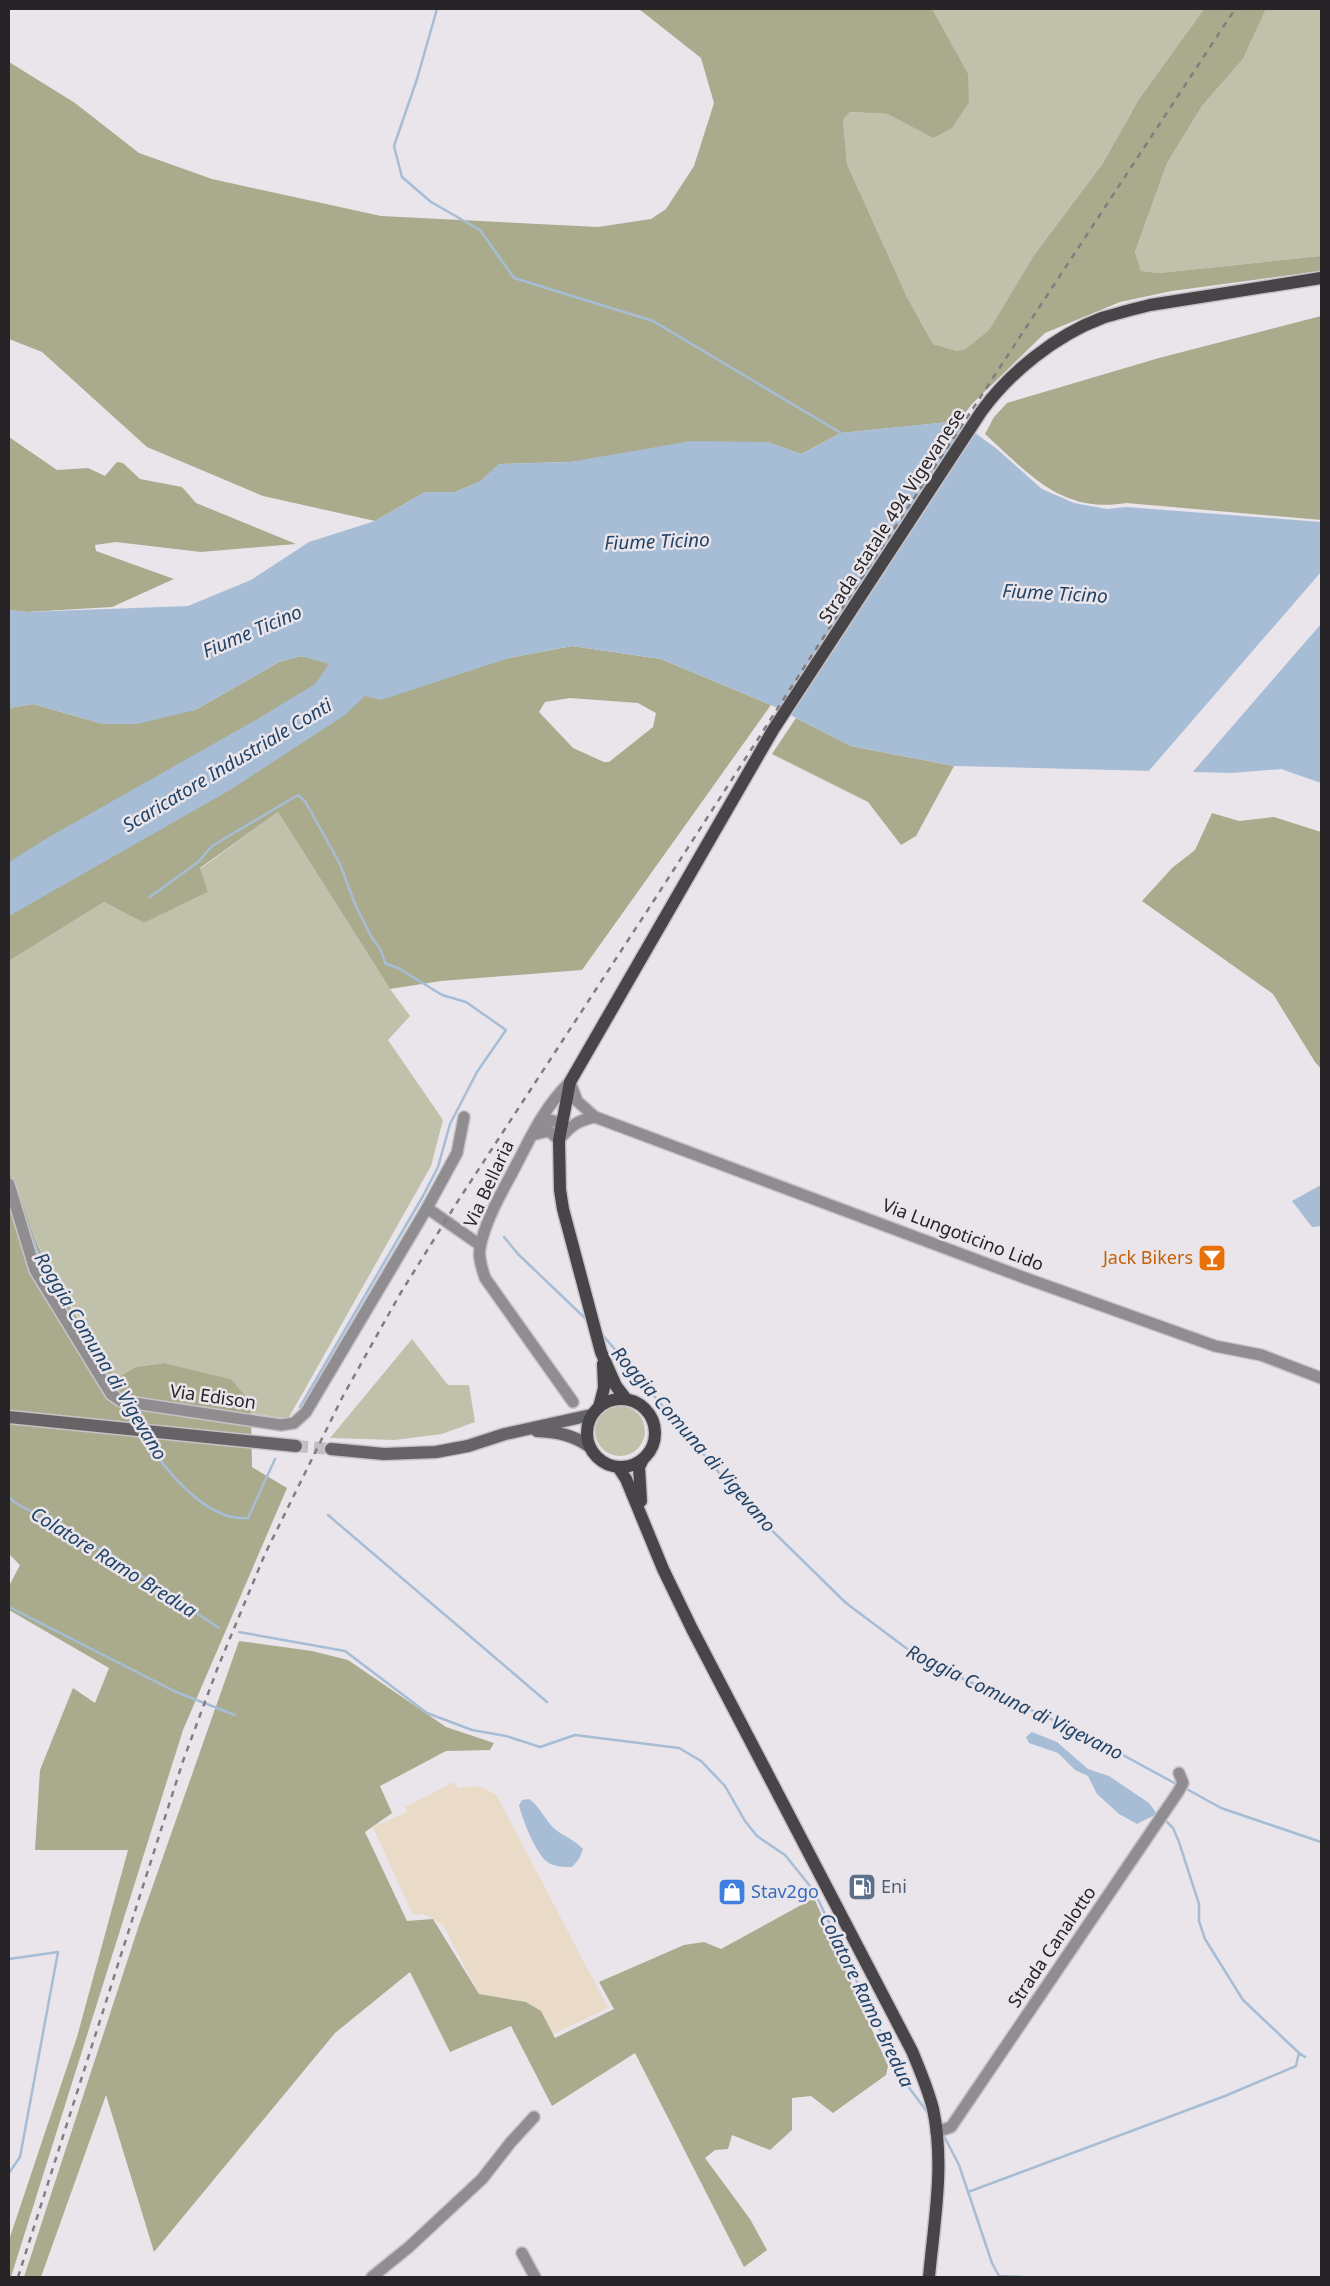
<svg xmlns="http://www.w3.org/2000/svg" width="1330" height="2286" font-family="'Noto Sans',sans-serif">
	<rect width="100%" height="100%" fill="#e9e5eb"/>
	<path fill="#eadac8" d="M454 1782 458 1788 476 1786 486 1789 497 1796 608 2008 553 2034 541 2011 527 2002 479 1994 443 1925 423 1914 413 1915 373 1827 407 1812 405 1807Z"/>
	<path fill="#c0c1ab" d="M932 9H1204L1139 99 1103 163 1034 255 989 330 965 349 957 351 933 344 907 297 847 164 843 120 850 112 887 114 933 138Z
		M1266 9H1321V256L1159 273 1141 271 1135 252 1167 163 1202 106 1243 59Z
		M278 812 390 989 410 1016 388 1040 443 1120 431 1166 288 1419 251 1413 249 1400 231 1379 164 1363 136 1367 116 1380 49 1268 37 1242 9 1172V961L104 902 144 923 208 892 200 869Z
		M412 1339 448 1385H469L475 1422 442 1434 394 1440 330 1438Z
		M595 1431a25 25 0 1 1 50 0a25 25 0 1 1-50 0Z"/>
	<path fill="#a9ab8c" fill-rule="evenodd" d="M639 9H932L968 74 969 102 952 128 933 138 887 114 850 112 843 120 847 164 907 297 933 344 957 351 965 349 989 330 1034 255 1103 163 1139 99 1204 9H1266L1243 59 1202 106 1167 163 1135 252 1141 271 1159 273 1321 256V271L1172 291 1120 302 1045 333 972 404 959 421 841 433 801 454 767 442 570 462 499 464 481 481 455 492H425L375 521 263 496 147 447 42 352 9 339V62L75 103 139 153 212 179 381 216 598 227 651 219 666 209 694 166 714 103 701 58Z
		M1321 316V520L1126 503C1062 514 1028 473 985 434L994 417 1007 403 1159 358Z
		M9 437 57 470 88 468 105 476 117 462 123 463 140 479 182 487 196 503 296 544 201 552 116 542 95 545 96 551 174 579 112 607 27 612 9 610Z
		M572 646 661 659 771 705 582 970 441 981 390 989 278 812 200 868 208 892 144 923 104 902 9 961V708L33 704 103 724 195 710 279 662 301 656 329 663 509 658ZM570 698 638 703 656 713 653 727 609 762H604L573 748 539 712 545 702Z
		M796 718 851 746 954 766 916 836 901 845 868 802 772 754Z
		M1212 813 1239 821 1274 817 1321 832V1069L1315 1062 1273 994 1142 901 1172 868 1195 850Z
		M9 1172C21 1195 27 1219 37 1243 58 1291 89 1335 116 1379L136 1367 164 1363 231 1379 249 1400 251 1413 252 1467 287 1488 183 1730 11 2277H9V2240L77 2037 128 1850H35L40 1770 73 1688 95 1703 109 1668 9 1610V1586L20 1565 9 1554Z
		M239 1641 312 1651 348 1660 446 1727 494 1743 490 1750 446 1751 380 1786 392 1813 365 1832 407 1921 433 1919 479 1994 526 2002 541 2011 555 2038 614 2009 599 1982 684 1945 704 1942 721 1949 814 1898 888 2066 886 2075 833 2113 811 2096 792 2098V2130L770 2150 732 2135 728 2149 715 2150 705 2158 750 2219 767 2250 744 2267 635 2053 552 2106 511 2026 450 2052 410 1972 335 2033 154 2252 106 2095 41 2277H24L139 1925Z"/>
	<path fill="#a6bdd5" d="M959 421 997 449 1042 489 1074 503 1107 509 1126 507 1321 522V783L1281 769 1232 773 954 766 851 746 771 705 661 659 572 646 509 658 381 700 365 696 345 715 230 790 9 916V862L49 837 254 721 315 684 329 664 301 656 279 662 195 710 137 724H103L33 704 9 708V610L27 612 188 606 251 580 309 542 375 521 425 492H455L481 481 499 464 570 462 691 441 767 442 801 454 841 433Z
		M1321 1185V1226L1312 1227 1292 1201Z
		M1032 1732 1057 1742 1088 1769 1109 1776 1149 1803 1157 1814 1137 1824 1119 1814 1097 1794 1088 1776 1075 1770 1058 1753 1029 1743 1026 1737Z
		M529 1799C541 1807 545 1821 556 1830 565 1837 575 1840 583 1849L579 1859 572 1867C563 1867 553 1867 546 1861 536 1853 522 1819 519 1805L522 1800Z"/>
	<path fill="#e9e5eb" d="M1321 572V624L1191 774 1147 773Z"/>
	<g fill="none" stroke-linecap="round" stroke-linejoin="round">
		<path stroke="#a6bdd5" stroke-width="2.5" d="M437 9 417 79 394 146 402 177 431 202 480 230 514 278 653 321 841 433
			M150 897 198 862 212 846 298 795 305 801 340 864 355 904 372 938 381 950 385 963 400 969 442 995 466 1002 506 1030 477 1072 450 1124 438 1167 423 1196 300 1407
			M24 1215 43 1267 71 1318 120 1394
			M504 1237 518 1254 588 1321
			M601 1333 748 1507 846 1603 906 1648 957 1676 1090 1737 1178 1785
			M126 1405 139 1427
			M144 1436C163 1468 206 1522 248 1518L275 1459
			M9 1497 14 1502 107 1553 219 1628
			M328 1515 547 1702
			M9 1607 176 1692 235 1715
			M239 1632 345 1651 427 1713 472 1730 506 1736 540 1747 575 1735 679 1748 701 1761 725 1786 745 1821 757 1836 785 1855 814 1891 904 2081 928 2113
			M1185 1788 1221 1808 1321 1842
			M1164 1819 1173 1828 1179 1842 1199 1904V1921L1205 1939 1243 2000 1299 2053 1305 2057
			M9 1959 58 1952 20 2157 9 2173
			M943 2134 959 2165 992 2263 999 2276 1023 2277
			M968 2192 1225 2096 1296 2066 1299 2053"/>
		<path stroke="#c2bec4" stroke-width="12" stroke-dasharray="12 6" stroke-linecap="butt" d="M296 1446 331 1449"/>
		<defs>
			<path id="street" d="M539 1122 550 1120 558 1122 561 1128
				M532 1135 549 1131 559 1140C570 1126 578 1120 595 1117
				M9 1184 35 1270 111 1394 121 1401 281 1425 294 1423 306 1412 427 1208 480 1245
				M427 1208 457 1153 464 1117
				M573 1402 485 1278C482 1268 478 1258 480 1248 484 1224 500 1195 512 1173 529 1141 543 1108 570 1082L577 1101 595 1117 1025 1278 1215 1346 1261 1355 1321 1378
				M936 2132 951 2127 1178 1792 1183 1783 1179 1773
				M522 2253 535 2277
				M372 2277 409 2247 482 2179 511 2142 534 2117"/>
			<path id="secondary" d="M9 1417 296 1446
				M537 1431C557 1432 574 1435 590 1447
				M331 1449 384 1454 436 1452 468 1446 505 1434 591 1415"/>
			<path id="primary" d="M587 1433a34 34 0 1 1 68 0a34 34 0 1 1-68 0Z
				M626 1399 616 1386 601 1352 563 1209 560 1190 559 1140 570 1082 773 730 981 412C1009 373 1056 335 1102 318 1118 313 1134 309 1150 305L1321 278
				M599 1407 604 1388 603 1364
				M618 1467 626 1479 663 1569 692 1629 912 2051C920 2070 928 2089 933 2109 945 2164 934 2222 929 2277
				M641 1501 639 1467 643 1459"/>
		</defs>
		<use href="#street" stroke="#c6c2c8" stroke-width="14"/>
		<use href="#secondary" stroke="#c6c2c8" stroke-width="15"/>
		<use href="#primary" stroke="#c6c2c8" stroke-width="15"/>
		<use href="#street" stroke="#8f8d8f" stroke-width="11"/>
		<use href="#secondary" stroke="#656366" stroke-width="12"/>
		<use href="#primary" stroke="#484549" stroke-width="12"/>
		<path stroke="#807e81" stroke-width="2.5" stroke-dasharray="6 6" stroke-linecap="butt" d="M18 2277 183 1761 218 1667 265 1554 343 1396 400 1294 456 1204 651 905 861 579 1235 9"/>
	</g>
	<defs>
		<symbol id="bar-square" viewBox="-11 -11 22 22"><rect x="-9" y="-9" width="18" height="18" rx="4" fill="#e8710a" stroke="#e9e5eb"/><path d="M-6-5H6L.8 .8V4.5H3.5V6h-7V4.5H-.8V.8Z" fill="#fff"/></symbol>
		<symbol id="fuel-square" viewBox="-11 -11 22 22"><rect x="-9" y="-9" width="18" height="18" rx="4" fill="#5c6f8a" stroke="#e9e5eb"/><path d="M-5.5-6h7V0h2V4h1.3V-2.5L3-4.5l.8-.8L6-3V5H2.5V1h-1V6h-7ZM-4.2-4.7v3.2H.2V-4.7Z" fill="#fff"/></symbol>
		<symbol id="shop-square" viewBox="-11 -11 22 22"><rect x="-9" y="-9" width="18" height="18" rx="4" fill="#3f7fe0" stroke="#e9e5eb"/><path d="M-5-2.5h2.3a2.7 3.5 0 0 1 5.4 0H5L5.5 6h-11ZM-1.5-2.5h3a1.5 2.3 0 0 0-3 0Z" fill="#fff"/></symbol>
	</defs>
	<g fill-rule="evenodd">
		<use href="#bar-square" x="1196" y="1242" width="32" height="32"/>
		<use href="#fuel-square" x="846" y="1871" width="32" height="32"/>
		<use href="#shop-square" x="716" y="1876" width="32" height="32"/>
	</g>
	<g text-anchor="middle" stroke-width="5" stroke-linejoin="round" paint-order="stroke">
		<g font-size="18" fill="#262426" stroke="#e9e5eb">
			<text transform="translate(892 516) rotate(-57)" y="6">Strada statale 494 Vigevanese</text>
			<text transform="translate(489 1184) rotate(-65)" y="6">Via Bellaria</text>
			<text transform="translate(963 1235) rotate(21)" y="6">Via Lungoticino Lido</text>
			<text transform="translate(213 1397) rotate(8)" y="6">Via Edison</text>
			<text transform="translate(1052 1947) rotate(-56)" y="6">Strada Canalotto</text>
		</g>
		<g font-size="18" fill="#c56008" stroke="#e9e5eb" text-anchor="end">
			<text x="1193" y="1264">Jack Bikers</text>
		</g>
		<g font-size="18" fill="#4e5e75" stroke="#e9e5eb" text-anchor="start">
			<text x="881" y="1893">Eni</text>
		</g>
		<g font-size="18" fill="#366cbe" stroke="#e9e5eb" text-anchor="start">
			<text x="751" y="1898">Stav2go</text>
		</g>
		<g font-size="19" font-style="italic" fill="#214468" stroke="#e9e5eb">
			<text transform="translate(657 541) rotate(-2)" y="7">Fiume Ticino</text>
			<text transform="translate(1055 593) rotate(3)" y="7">Fiume Ticino</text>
			<text transform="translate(252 631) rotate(-23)" y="7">Fiume Ticino</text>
			<text transform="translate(227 765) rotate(-31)" y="7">Scaricatore Industriale Conti</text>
			<text transform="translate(101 1356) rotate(59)" y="7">Roggia Comuna di Vigevano</text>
			<text transform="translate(694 1439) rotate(49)" y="7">Roggia Comuna di Vigevano</text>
			<text transform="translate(114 1562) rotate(32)" y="7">Colatore Ramo Bredua</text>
			<text transform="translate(1015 1702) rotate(26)" y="7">Roggia Comuna di Vigevano</text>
			<text transform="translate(867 2000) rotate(64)" y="7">Colatore Ramo Bredua</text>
		</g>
	</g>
	<rect width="1330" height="2286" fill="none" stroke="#262426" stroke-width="20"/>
</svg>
